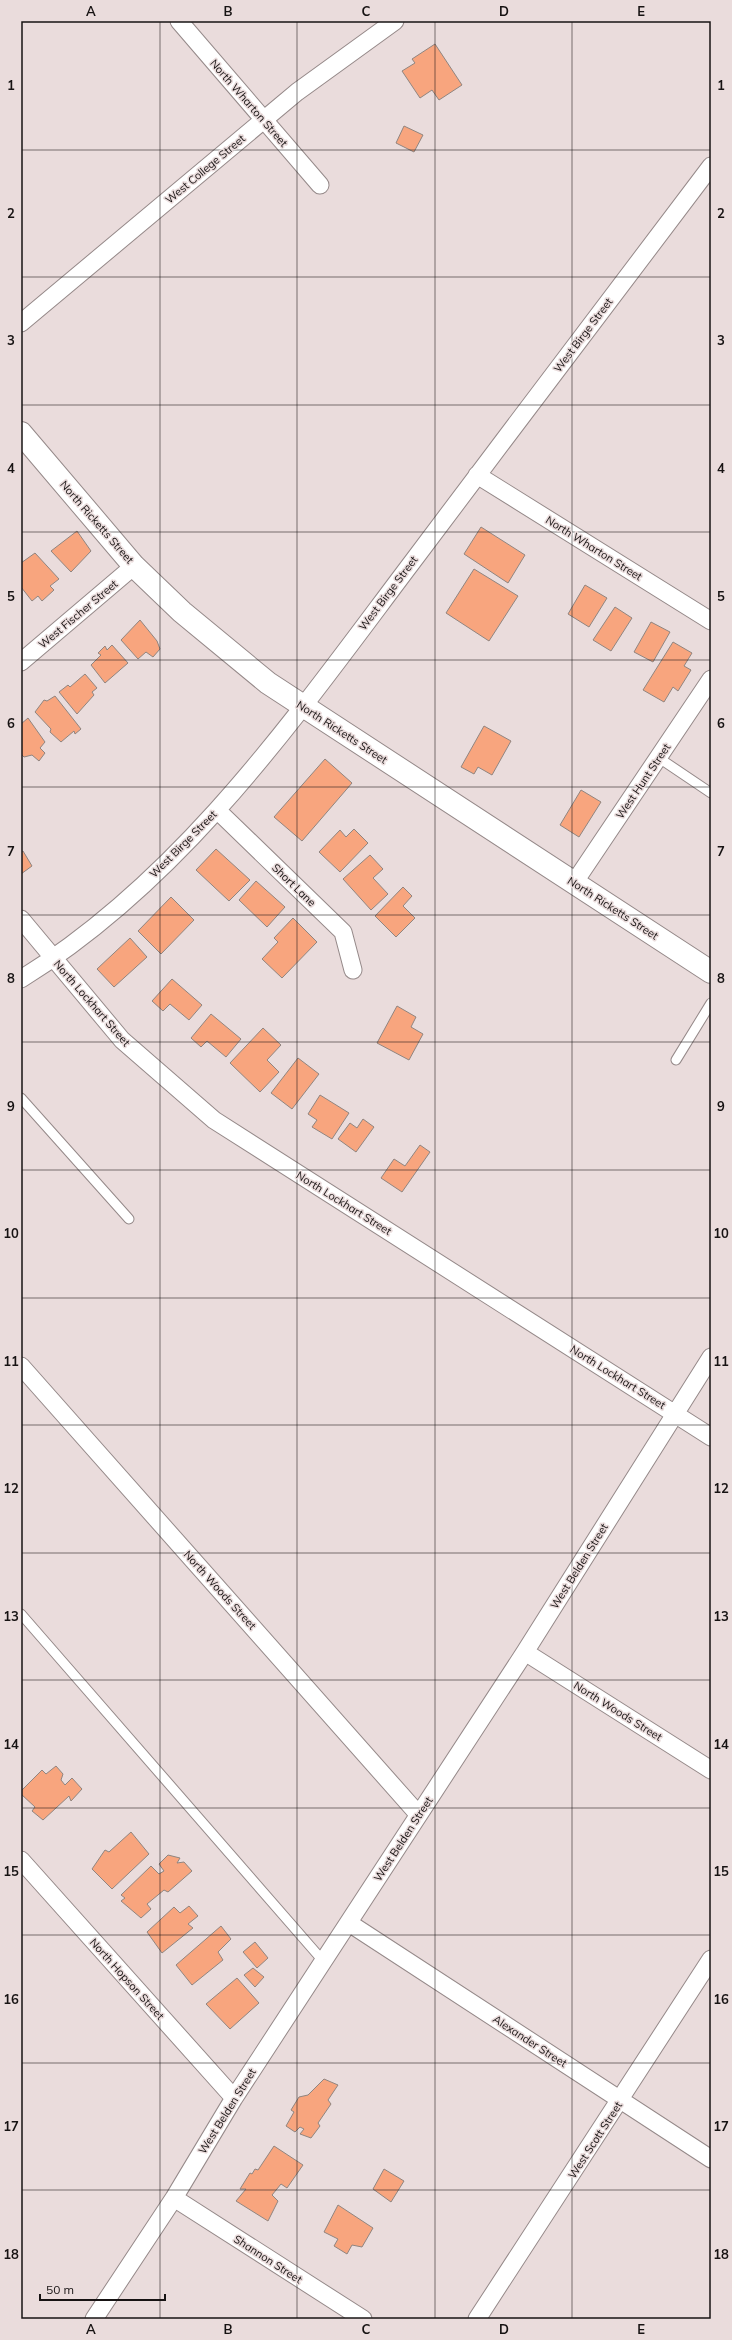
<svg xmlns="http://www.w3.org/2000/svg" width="732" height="2340" font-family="Mulish,sans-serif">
	<rect width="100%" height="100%" fill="#eadcdc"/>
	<path fill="#f8a57e" stroke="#908580" d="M435 44 462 85 439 100 432 90 420 98 402 71 415 63 412 59Z
		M404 126 423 135 414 152 396 143Z
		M481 527 525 555 508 583 464 554Z
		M77 531 91 551 71 572 51 551Z
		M35 553 59 579 50 586 54 590 42 601 38 596 32 601 21 587V563Z
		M474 569 518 596 489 641 446 613Z
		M585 585 607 598 589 627 568 614Z
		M615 607 632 618 611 651 593 640Z
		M140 620 157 641 160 649 153 657 146 652 138 659 121 640Z
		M651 622 670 632 653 662 634 652Z
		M673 642 692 653 684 666 691 670 678 691 673 687 664 702 643 690Z
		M112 645 128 663 105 683 91 665 101 655 98 653 105 646 107 650Z
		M85 674 97 688 92 692 94 695 77 714 59 692 68 685 70 687Z
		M55 696 81 729 75 734 74 731 61 742 50 732 51 729 35 712 44 700 47 701Z
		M28 718 45 742 40 748 45 753 39 761 32 755 24 757 21 754V724Z
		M484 726 511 741 492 775 478 767 474 774 461 767Z
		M325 759 352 783 302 841 274 817Z
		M581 790 601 802 579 837 560 825Z
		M354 829 368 843 340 872 319 852 340 830 346 837Z
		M216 849 250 880 229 901 196 870Z
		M23 851 32 866 21 874V852Z
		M370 855 383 869 373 878 388 894 371 910 343 879Z
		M256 881 285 907 267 927 239 900Z
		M403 887 412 896 403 906 415 918 396 937 375 916Z
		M171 897 194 920 161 954 138 931Z
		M293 918 317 942 282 978 262 959 278 942 274 938Z
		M130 938 147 957 114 987 97 969Z
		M172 979 202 1005 189 1020 170 1004 163 1011 152 1001Z
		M397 1006 416 1017 411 1027 423 1034 409 1060 377 1043Z
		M211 1014 241 1039 226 1057 207 1041 201 1047 191 1038Z
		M263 1028 281 1045 267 1060 279 1072 260 1092 230 1063Z
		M298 1058 319 1074 292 1109 271 1093Z
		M320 1095 349 1113 332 1139 312 1127 317 1120 308 1114Z
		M363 1119 374 1127 356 1152 338 1139 350 1123 357 1128Z
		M420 1145 430 1152 402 1192 381 1178 394 1159 405 1166Z
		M56 1766 63 1774 61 1780 65 1785 72 1778 82 1789 71 1801 69 1796 43 1820 32 1811 35 1807 21 1794V1791L42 1770 46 1774Z
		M131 1832 149 1854 112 1889 92 1869 105 1850 109 1852Z
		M168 1855 180 1858 177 1863 184 1862 192 1871 168 1892 164 1890 147 1904 151 1909 141 1918 121 1901 125 1898 121 1895 151 1866 159 1874 164 1871 159 1864Z
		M189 1906 198 1916 188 1924 193 1928 162 1953 147 1932 174 1907 180 1913Z
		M221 1926 231 1939 218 1952 223 1960 192 1985 176 1965Z
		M255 1942 268 1958 257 1968 243 1952Z
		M253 1968 264 1977 255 1987 244 1975Z
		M237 1978 259 2003 230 2029 206 2004Z
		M324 2079 338 2085 328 2100 331 2104 318 2123 320 2126 311 2138 300 2134 304 2129 300 2127 295 2132 286 2126 294 2112 291 2110 299 2097 308 2095Z
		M274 2146 303 2165 287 2188 281 2184 272 2195 278 2201 268 2221 236 2201 246 2189H240L250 2173 252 2174 255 2169 258 2170Z
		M384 2169 404 2181 391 2202 373 2189Z
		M338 2205 373 2228 362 2247 352 2245 347 2254 334 2246 338 2239 324 2232Z"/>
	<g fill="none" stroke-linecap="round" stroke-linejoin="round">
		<defs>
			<path id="service" d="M659 758 711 793
				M676 1060 711 1003
				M21 1098 129 1219
				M21 1614 324 1962"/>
			<path id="minor" d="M179 21 320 185
				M21 323 297 92 395 21
				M477 475 711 621
				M21 662 134 566
				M217 810 343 932 353 970
				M574 883 711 679
				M21 919 122 1040 214 1120 711 1437
				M21 979C185 878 299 712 413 561 512 429 612 297 711 166
				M21 1366 418 1814
				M525 1652 711 1770
				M21 1860 234 2098
				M349 1923 711 2159
				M174 2198 363 2319
				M94 2319 174 2198 234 2098 525 1652 711 1357
				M477 2319 711 1959"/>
			<path id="tertiary" d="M21 433 134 566 182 612 268 683 711 972"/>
		</defs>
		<use href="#service" stroke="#958989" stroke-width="11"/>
		<use href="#minor" stroke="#958989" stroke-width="19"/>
		<use href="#tertiary" stroke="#958989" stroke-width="24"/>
		<use href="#service" stroke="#fff" stroke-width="9"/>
		<use href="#minor" stroke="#fff" stroke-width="17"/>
		<use href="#tertiary" stroke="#fff" stroke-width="22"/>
	</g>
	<path fill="none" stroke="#171313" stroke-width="1" stroke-opacity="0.55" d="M160 21V2319M297 21V2319M435 21V2319M572 21V2319M21 150H711M21 277H711M21 405H711M21 532H711M21 660H711M21 787H711M21 915H711M21 1042H711M21 1170H711M21 1298H711M21 1425H711M21 1553H711M21 1680H711M21 1808H711M21 1935H711M21 2063H711M21 2190H711"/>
	<g text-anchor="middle" stroke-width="3" stroke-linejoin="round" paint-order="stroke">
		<g font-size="11" fill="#171313" stroke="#eadcdc">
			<text transform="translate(249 103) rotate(49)" y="4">North Wharton Street</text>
			<text transform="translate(205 169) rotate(-40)" y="4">West College Street</text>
			<text transform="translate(583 335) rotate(-53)" y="4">West Birge Street</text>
			<text transform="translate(97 522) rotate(49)" y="4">North Ricketts Street</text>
			<text transform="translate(594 548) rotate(32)" y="4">North Wharton Street</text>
			<text transform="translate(388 593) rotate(-53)" y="4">West Birge Street</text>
			<text transform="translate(78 614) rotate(-40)" y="4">West Fischer Street</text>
			<text transform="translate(342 732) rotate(33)" y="4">North Ricketts Street</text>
			<text transform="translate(643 781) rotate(-56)" y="4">West Hunt Street</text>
			<text transform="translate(183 844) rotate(-45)" y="4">West Birge Street</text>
			<text transform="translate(294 885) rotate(44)" y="4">Short Lane</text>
			<text transform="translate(613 908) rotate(33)" y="4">North Ricketts Street</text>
			<text transform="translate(92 1003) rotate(49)" y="4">North Lockhart Street</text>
			<text transform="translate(344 1203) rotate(32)" y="4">North Lockhart Street</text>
			<text transform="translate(618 1377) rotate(32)" y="4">North Lockhart Street</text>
			<text transform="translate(579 1566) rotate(-58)" y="4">West Belden Street</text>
			<text transform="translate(220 1590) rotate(48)" y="4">North Woods Street</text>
			<text transform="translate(618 1711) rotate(32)" y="4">North Woods Street</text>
			<text transform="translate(403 1839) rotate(-57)" y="4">West Belden Street</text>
			<text transform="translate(127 1979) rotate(48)" y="4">North Hopson Street</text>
			<text transform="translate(530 2041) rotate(33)" y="4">Alexander Street</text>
			<text transform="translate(227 2111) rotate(-58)" y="4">West Belden Street</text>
			<text transform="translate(595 2140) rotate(-57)" y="4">West Scott Street</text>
			<text transform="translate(268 2259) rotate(33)" y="4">Shannon Street</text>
		</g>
	</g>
	<rect width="732" height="2340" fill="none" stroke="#eadcdc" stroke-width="44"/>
	<path d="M40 2294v6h125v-6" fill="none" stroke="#171313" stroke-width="2"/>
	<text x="46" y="2294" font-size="12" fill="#171313" stroke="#eadcdc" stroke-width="3" paint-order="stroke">50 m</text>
	<rect x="22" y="22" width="688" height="2296" fill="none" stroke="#171313" stroke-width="1.5"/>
	<g font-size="13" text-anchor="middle" font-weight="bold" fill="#171313">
		<text x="91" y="16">A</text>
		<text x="228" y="16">B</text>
		<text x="366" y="16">C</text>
		<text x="504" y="16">D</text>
		<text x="641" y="16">E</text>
		<text x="11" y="90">1</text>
		<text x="721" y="90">1</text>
		<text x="11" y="218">2</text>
		<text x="721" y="218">2</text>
		<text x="11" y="345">3</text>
		<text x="721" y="345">3</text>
		<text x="11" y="473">4</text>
		<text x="721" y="473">4</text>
		<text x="11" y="601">5</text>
		<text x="721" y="601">5</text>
		<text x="11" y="728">6</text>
		<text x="721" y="728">6</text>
		<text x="11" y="856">7</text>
		<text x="721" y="856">7</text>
		<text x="11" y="983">8</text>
		<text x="721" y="983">8</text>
		<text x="11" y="1111">9</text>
		<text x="721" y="1111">9</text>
		<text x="11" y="1238">10</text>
		<text x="721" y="1238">10</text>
		<text x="11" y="1366">11</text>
		<text x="721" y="1366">11</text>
		<text x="11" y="1493">12</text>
		<text x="721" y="1493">12</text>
		<text x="11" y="1621">13</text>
		<text x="721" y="1621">13</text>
		<text x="11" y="1749">14</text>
		<text x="721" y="1749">14</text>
		<text x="11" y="1876">15</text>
		<text x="721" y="1876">15</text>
		<text x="11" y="2004">16</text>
		<text x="721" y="2004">16</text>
		<text x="11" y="2131">17</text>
		<text x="721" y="2131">17</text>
		<text x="11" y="2259">18</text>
		<text x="721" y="2259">18</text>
		<text x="91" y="2334">A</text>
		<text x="228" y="2334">B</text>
		<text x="366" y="2334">C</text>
		<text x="504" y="2334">D</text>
		<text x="641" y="2334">E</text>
	</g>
</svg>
